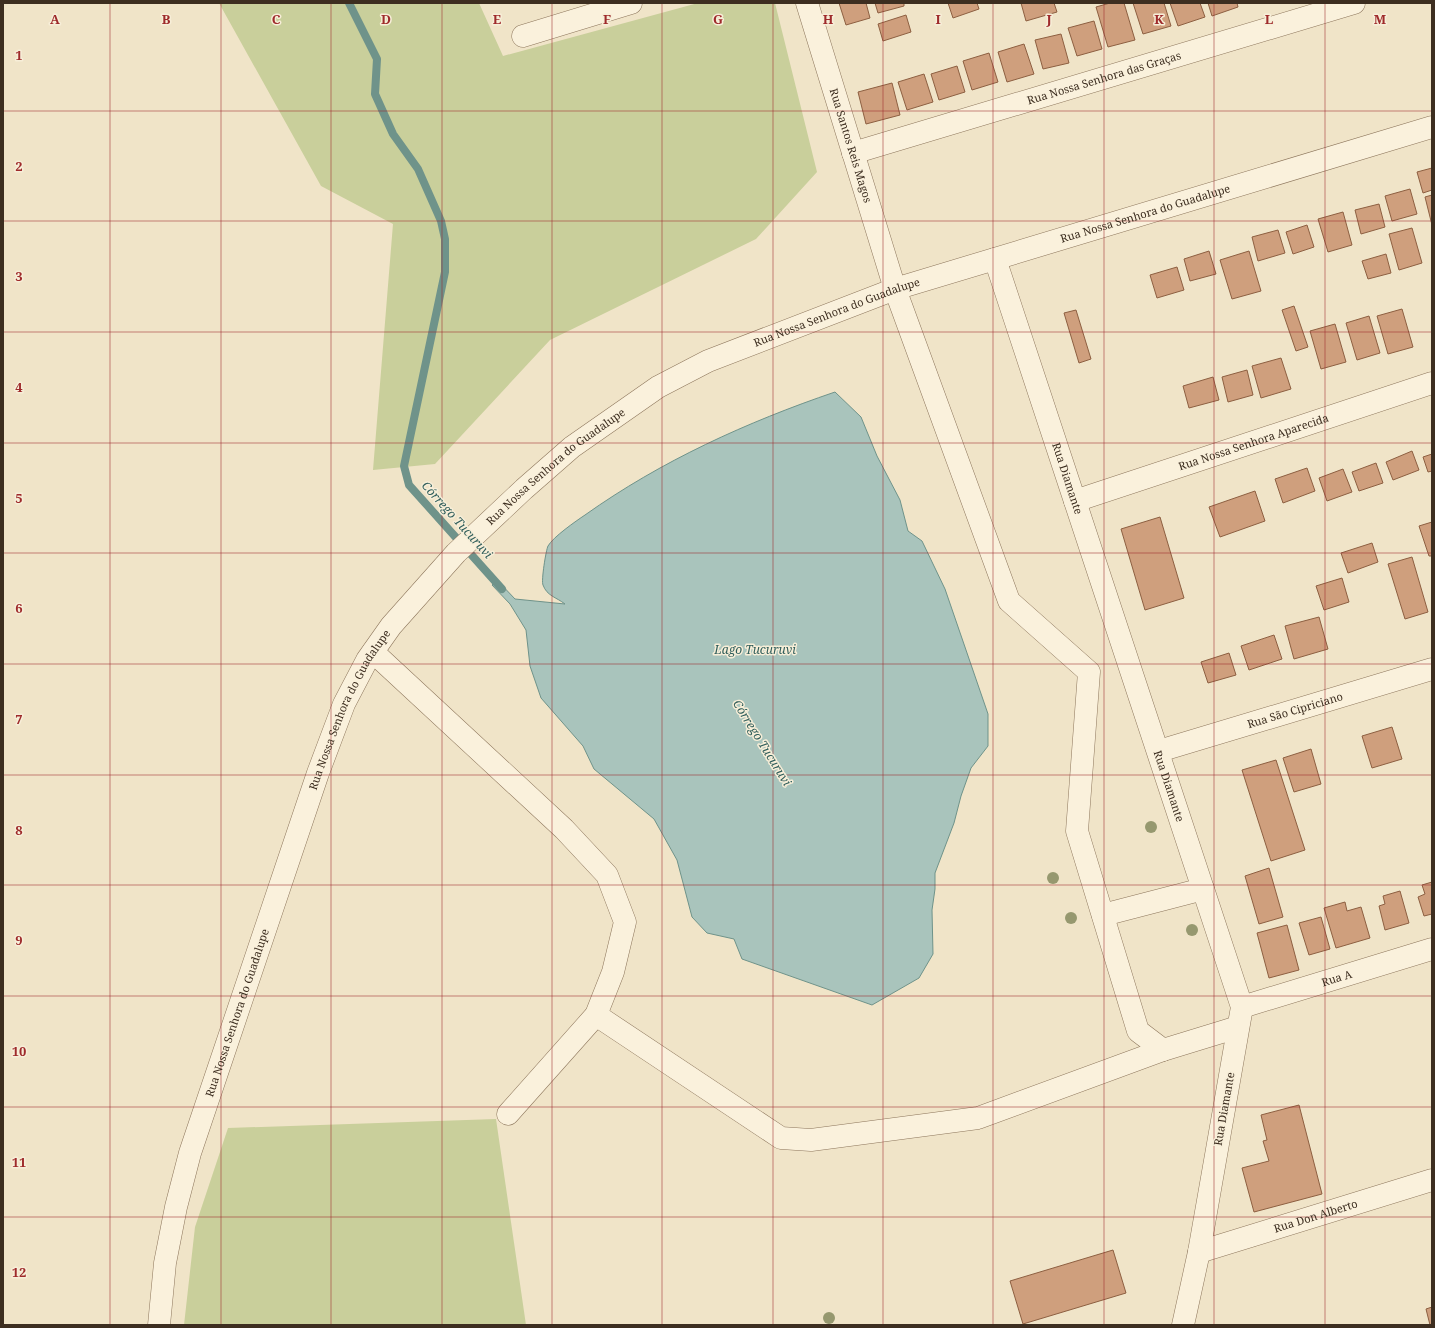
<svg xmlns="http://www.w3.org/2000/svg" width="1435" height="1328" font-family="'Noto Serif',serif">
	<rect width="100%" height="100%" fill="#f0e4c8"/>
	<path fill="#c9cf9b" d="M219 3H479L503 56 698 3H775L817 172 756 239 550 340 435 464 373 470 393 224 321 186Z
		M496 1119 526 1325H184L195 1227 228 1128Z"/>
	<path fill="#a9c4bc" stroke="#6f938a" d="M835 392 861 417 877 456 900 500 908 531 922 541 945 589 988 714V746L971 768 961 796 954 823 935 873V889L932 910 933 954 919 978 872 1005 742 959 734 939 707 933 692 917 677 860 654 819 594 769 583 746 541 698 530 666 526 630 510 604 492 585 497 580 515 599 565 604C556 597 547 596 543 585 541 581 546 550 548 546 553 537 576 521 585 515 661 461 747 422 835 392Z"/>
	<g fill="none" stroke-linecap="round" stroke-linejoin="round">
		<path stroke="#6f938a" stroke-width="8" d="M349 3 377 59 375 94 393 134 418 169 441 221 445 239V272L404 466 409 485 502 589"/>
	</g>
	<path fill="#cf9f7d" stroke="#8d5f41" d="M839 3H866L870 18 846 25Z
		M875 3H904V6L878 13Z
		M948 3H977L979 9 953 18Z
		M1021 3H1054L1057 12 1026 21Z
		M1110 3H1124L1135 40 1108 47 1096 7Z
		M1133 3H1164L1171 26 1143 34Z
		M1170 3H1200L1205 17 1178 26Z
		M1208 3H1237L1238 7 1212 16Z
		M906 15 911 32 883 41 878 24Z
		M1094 21 1102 49 1077 56 1068 28Z
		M1061 34 1069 63 1043 69 1035 40Z
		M1024 44 1034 74 1007 82 998 52Z
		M989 53 998 82 972 90 963 61Z
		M957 66 965 92 939 100 931 74Z
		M924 74 933 102 907 110 898 82Z
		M892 83 900 115 866 124 858 92Z
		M1432 168V190L1423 193 1417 172Z
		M1410 189 1417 214 1392 221 1385 196Z
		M1432 195V225L1425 197Z
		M1379 204 1385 227 1361 234 1355 210Z
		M1343 212 1352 245 1328 252 1318 219Z
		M1307 225 1314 247 1293 254 1286 232Z
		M1412 228 1422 263 1399 270 1389 234Z
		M1278 230 1285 253 1258 261 1252 237Z
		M1209 251 1216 274 1190 281 1184 259Z
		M1249 251 1261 291 1232 299 1220 260Z
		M1386 254 1391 273 1368 279 1362 261Z
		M1177 267 1184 290 1157 298 1150 275Z
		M1294 306 1308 347 1296 351 1282 310Z
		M1402 309 1413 347 1388 354 1377 316Z
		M1076 310 1091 359 1079 363 1064 313Z
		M1369 316 1380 353 1357 360 1346 323Z
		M1335 324 1346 362 1321 369 1310 331Z
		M1281 358 1291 389 1261 398 1252 366Z
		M1247 370 1253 395 1228 402 1222 377Z
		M1213 377 1219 400 1189 408 1183 386Z
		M1412 451 1419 470 1393 480 1386 462Z
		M1432 454V471L1428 472 1423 457Z
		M1376 463 1383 483 1359 491 1352 472Z
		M1307 468 1315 491 1283 503 1275 479Z
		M1343 469 1352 492 1327 501 1319 478Z
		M1255 491 1265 521 1220 537 1209 507Z
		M1160 517 1184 598 1145 610 1121 529Z
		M1432 522V556H1429L1419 526Z
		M1372 543 1378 562 1348 573 1341 553Z
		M1412 557 1428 612 1405 619 1388 564Z
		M1342 578 1349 602 1324 610 1316 586Z
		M1319 617 1328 649 1294 659 1285 626Z
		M1274 635 1282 659 1249 670 1241 646Z
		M1229 653 1236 675 1208 683 1201 662Z
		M1392 727 1402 759 1372 768 1362 736Z
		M1311 749 1321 784 1294 792 1283 758Z
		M1276 760 1305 850 1271 861 1242 770Z
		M1269 868 1283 917 1259 924 1245 876Z
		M1432 882V914L1424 916 1418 897 1425 894 1422 885Z
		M1400 891 1409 923 1385 930 1379 906 1385 904 1383 896Z
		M1345 902 1347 911 1361 907 1370 938 1336 948 1324 908Z
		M1321 917 1330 949 1309 955 1299 923Z
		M1287 925 1299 970 1269 978 1257 933Z
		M1299 1105 1322 1194 1254 1212 1242 1168 1269 1161 1263 1141 1267 1140 1261 1115Z
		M1113 1250 1126 1293 1023 1324 1010 1281Z
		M1432 1307V1325H1430L1426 1309Z"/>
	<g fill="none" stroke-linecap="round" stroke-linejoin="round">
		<defs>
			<g id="minor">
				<path id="s1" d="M807 3 895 289 1009 601 1089 672 1077 831 1138 1031 1163 1050 1238 1027"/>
				<path d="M523 36 631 3"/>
				<path id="s2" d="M853 153 1354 3"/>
				<path id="s3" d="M995 259 1242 1007 1199 1252 1183 1325"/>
				<path id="s4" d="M1075 501 1432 383"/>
				<path d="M373 652 564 829 607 875 625 922 613 972 596 1015 508 1114"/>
				<path id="s5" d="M1159 751 1432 669"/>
				<path d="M1103 915 1203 889"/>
				<path id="s6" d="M1242 1007 1432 949"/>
				<path d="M596 1015 781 1138 811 1140 978 1118 1163 1050"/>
				<path id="s7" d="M1199 1252 1432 1180"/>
				<path id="s8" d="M159 1325 165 1263 176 1207 190 1153 318 773 344 704 367 660 391 626 456 553 524 489 572 447 658 387 708 361 895 289 1432 127"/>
			</g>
		</defs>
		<use href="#minor" stroke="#8d765c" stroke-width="23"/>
		<use href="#minor" stroke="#faf1dc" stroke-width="22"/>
	</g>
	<g fill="#96986f">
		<circle cx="1151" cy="827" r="6"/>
		<circle cx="1053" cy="878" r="6"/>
		<circle cx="1071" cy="918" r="6"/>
		<circle cx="1192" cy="930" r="6"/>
		<circle cx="829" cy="1318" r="6"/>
	</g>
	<path fill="none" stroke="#9e2a2b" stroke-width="1" stroke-opacity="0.55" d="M110 3V1325M221 3V1325M331 3V1325M442 3V1325M552 3V1325M662 3V1325M773 3V1325M883 3V1325M993 3V1325M1104 3V1325M1214 3V1325M1325 3V1325M3 111H1432M3 221H1432M3 332H1432M3 443H1432M3 553H1432M3 664H1432M3 775H1432M3 885H1432M3 996H1432M3 1107H1432M3 1217H1432"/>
	<g text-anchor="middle" stroke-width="3" stroke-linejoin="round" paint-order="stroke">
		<g font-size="11" fill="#3d2e20" stroke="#f7eed8">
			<text dy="4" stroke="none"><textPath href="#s2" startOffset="262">Rua Nossa Senhora das Graças</textPath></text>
			<text dy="4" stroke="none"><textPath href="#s1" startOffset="149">Rua Santos Reis Magos</textPath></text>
			<text dy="4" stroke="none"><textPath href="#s8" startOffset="1619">Rua Nossa Senhora do Guadalupe</textPath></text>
			<text dy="4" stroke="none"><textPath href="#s8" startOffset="1295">Rua Nossa Senhora do Guadalupe</textPath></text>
			<text dy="4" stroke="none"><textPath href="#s4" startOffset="188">Rua Nossa Senhora Aparecida</textPath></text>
			<text dy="4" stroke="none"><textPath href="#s8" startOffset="971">Rua Nossa Senhora do Guadalupe</textPath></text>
			<text dy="4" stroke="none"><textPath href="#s3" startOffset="231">Rua Diamante</textPath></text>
			<text dy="4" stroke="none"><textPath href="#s8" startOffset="647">Rua Nossa Senhora do Guadalupe</textPath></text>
			<text dy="4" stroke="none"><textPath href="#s5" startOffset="142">Rua São Cipriciano</textPath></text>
			<text dy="4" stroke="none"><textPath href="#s3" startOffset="555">Rua Diamante</textPath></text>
			<text dy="4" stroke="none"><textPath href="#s6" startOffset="99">Rua A</textPath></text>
			<text dy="4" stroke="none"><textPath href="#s8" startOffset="323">Rua Nossa Senhora do Guadalupe</textPath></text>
			<text transform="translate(1224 1109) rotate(-80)" y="4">Rua Diamante</text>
			<text dy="4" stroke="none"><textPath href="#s7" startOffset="122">Rua Don Alberto</textPath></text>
		</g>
		<g font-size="12" font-style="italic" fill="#2f5d5a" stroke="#f7eed8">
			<text transform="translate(457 520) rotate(48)" y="4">Córrego Tucuruvi</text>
			<text x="755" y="654">Lago Tucuruvi</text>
			<text transform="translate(762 743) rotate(58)" y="4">Córrego Tucuruvi</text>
		</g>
	</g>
	<g font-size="13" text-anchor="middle" font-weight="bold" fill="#9e2a2b" stroke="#f7eed8" stroke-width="3" stroke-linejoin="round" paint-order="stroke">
		<text x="55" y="24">A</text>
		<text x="166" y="24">B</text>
		<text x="276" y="24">C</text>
		<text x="386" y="24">D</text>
		<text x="497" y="24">E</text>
		<text x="607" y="24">F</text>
		<text x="718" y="24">G</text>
		<text x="828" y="24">H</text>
		<text x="938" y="24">I</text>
		<text x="1049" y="24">J</text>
		<text x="1159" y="24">K</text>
		<text x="1269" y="24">L</text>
		<text x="1380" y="24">M</text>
		<text x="19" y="60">1</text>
		<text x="19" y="171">2</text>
		<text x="19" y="281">3</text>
		<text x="19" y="392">4</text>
		<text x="19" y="503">5</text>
		<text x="19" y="613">6</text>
		<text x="19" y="724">7</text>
		<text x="19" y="835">8</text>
		<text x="19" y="945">9</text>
		<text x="19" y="1056">10</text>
		<text x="19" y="1167">11</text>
		<text x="19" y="1277">12</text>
	</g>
	<rect width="1435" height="1328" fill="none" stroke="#3d2e20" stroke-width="8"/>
</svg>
